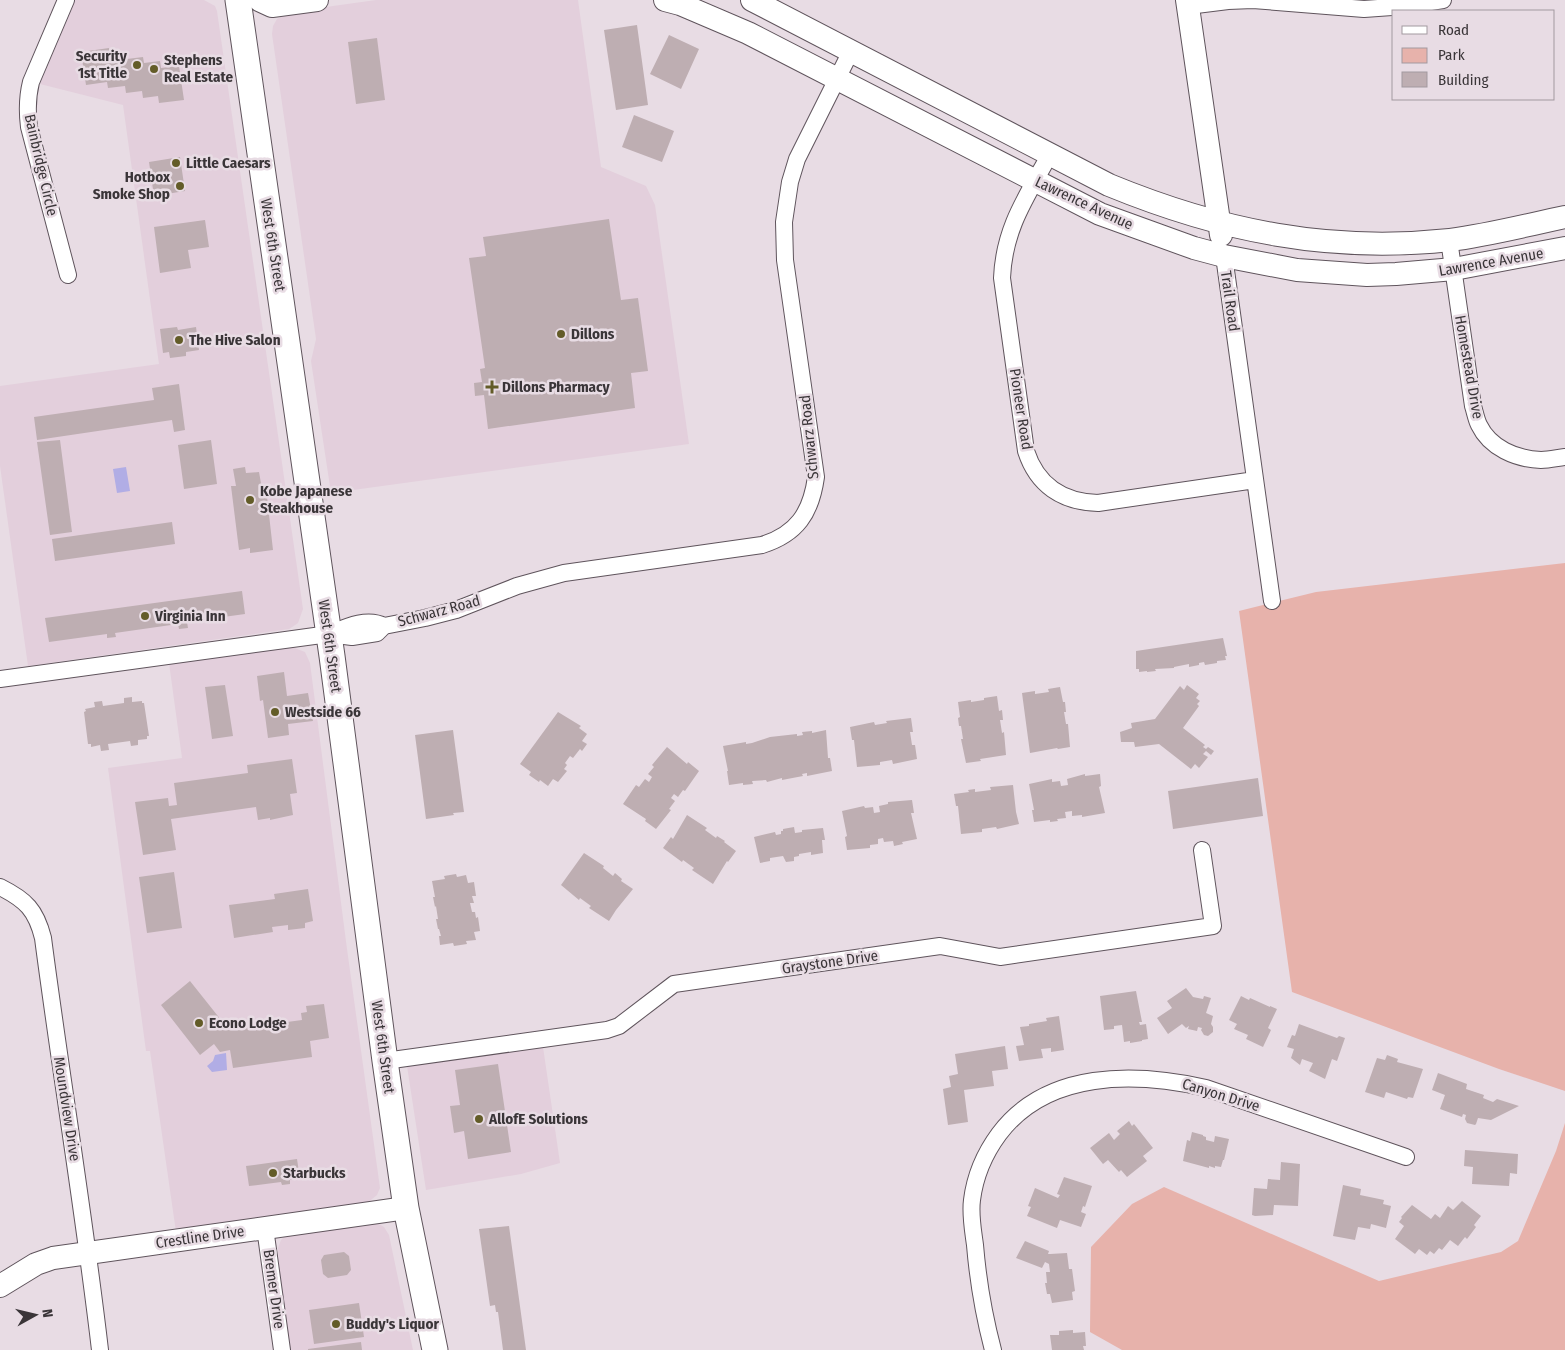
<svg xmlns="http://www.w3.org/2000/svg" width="1565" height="1350" font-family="'Fira Sans Condensed',sans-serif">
	<rect width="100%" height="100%" fill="#e8dce4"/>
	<path fill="#e3cfdc" d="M75 0H204L215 6 217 11 303 609 298 623 289 629 28 666 0 466V386L159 364 123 105 40 84Z
		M376 0H578L601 167 646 186 655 205 689 444 331 493 311 361 316 339 315 332 272 34 273 26 277 19 290 12Z
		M292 647 305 652 310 663 347 949 380 1188 377 1195 366 1204 176 1232 150 1051H146L108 768 182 758 169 663Z
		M543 1047 560 1163 521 1174 426 1190 407 1066Z
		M377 1223 384 1227 389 1235 413 1350H289L280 1280 278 1248 281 1240 286 1235Z"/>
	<path fill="#e7b2ab" d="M1565 563V1091L1499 1069 1292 992 1239 611 1316 592Z
		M1565 1123V1350H1122L1090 1332 1091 1247 1132 1204 1164 1187 1379 1281 1501 1252 1518 1241 1556 1151Z"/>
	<path fill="#b1ade5" d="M126 467 130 491 117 493 113 469Z
		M226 1053 227 1070 212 1072 207 1066 213 1061 215 1055Z"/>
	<path fill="#beaeb2" d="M637 25 648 105 616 110 604 30Z
		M669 35 699 49 681 89 650 74Z
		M377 38 385 100 356 104 348 42Z
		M109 48 110 55 126 52 127 59 143 57 144 63 160 61 161 68 179 66 184 100 159 103 158 96 143 98 142 91 126 93 125 86 108 88 107 82 86 85 81 52Z
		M634 115 674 131 662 162 622 147Z
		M180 157 185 191 154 196 149 162Z
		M609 219 621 300 638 298 648 371 631 373 635 408 488 429 484 395 475 396 474 383 482 382 480 369 485 368 469 258 486 256 483 237Z
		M205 220 209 247 188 250 191 268 160 273 154 227Z
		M177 327 178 330 196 327 199 350 186 352V356L170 358 169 352 163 353 160 329Z
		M179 384 185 430 174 432 172 420 37 440 34 417 154 400 152 388Z
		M60 440 72 532 50 535 37 442Z
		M211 440 217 484 184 489 178 445Z
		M245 467 246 473 259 472 262 489 266 488 273 550 250 553V548L239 550 231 486H236L233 469Z
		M172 522 175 544 55 561 52 539Z
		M242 591 245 614 187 622 188 628 179 629 178 624 115 633 116 637 107 638V634L49 642 45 618Z
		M1223 638 1227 656H1225L1226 660 1217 661V663L1205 665 1204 662 1199 663V665L1189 667V664L1174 667V668L1155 669 1156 671 1147 672V671L1139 672V669H1136V651Z
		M284 672 287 696 308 693 313 721 288 724 289 735 268 738 263 700 260 701 257 676Z
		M225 685 233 736 212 739 205 687Z
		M1187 685 1199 694 1196 698 1200 701 1197 704 1199 706 1183 728 1205 745 1203 747 1206 749 1208 747 1214 751 1211 755 1206 751 1203 754 1208 757 1199 768 1195 764 1191 769 1159 744 1135 747 1134 742H1121L1120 732 1132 728 1131 723 1155 719 1180 686 1184 690Z
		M1060 687 1063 702H1065L1066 712H1064L1066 724H1068L1070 747 1058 749 1057 748 1030 753 1022 693 1035 691V694L1049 692 1048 689Z
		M997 696 999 711 1002 710 1003 720H1000L1002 733 1004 732 1006 755 980 759 981 761 966 763 961 739H963L961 726H959L958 718 960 717 958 702 971 700V702L984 700V698Z
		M132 697V702L142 701V703H144L149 736H147V739L138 740V745L131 746 130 741 108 744 109 750 101 751 100 745 91 747V744H88L84 712 86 711 85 709 95 707 94 702 102 701 103 706 124 703V698Z
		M558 712 581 726 579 728 587 734 582 741 587 744 582 751 580 749 573 758 570 756 565 763 567 765 564 769 567 771 558 782 553 779 548 786 540 780 539 782 529 775 531 772 520 764Z
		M911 718 913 732H910L912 745H915L917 759 893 764 892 760 880 762V765L857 767 854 740H852L850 727 874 722 875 725 887 723 886 721Z
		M453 730 464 812 453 813 454 815 426 819 415 735Z
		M826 730 828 758H830L832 771 807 776V773L802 774 803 776 782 780V778L767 782 766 780 752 781 753 784 743 785V783L729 785 727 771H728L723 746 746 742V744L752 743 770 737 797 734V736L803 735 802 732 812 731V733Z
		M667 747 687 764 688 762 699 771 685 791 683 790 678 797 674 794 671 798 675 801 669 809 671 810 656 829 645 821 646 819 623 804 636 785 639 787 645 779 649 782 652 777 648 774 654 767 652 765Z
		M292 759 297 793 290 794 293 815 270 820V818L258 820 256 807 171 819 176 850 143 855 135 802 168 798 169 806 177 805 174 783 248 773 247 765Z
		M1085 774V776L1100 774 1101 786 1099 787 1105 813 1082 817V815L1072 816V811L1065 812 1066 818 1057 819 1058 821 1050 822V820L1034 822 1032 810H1034L1029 784 1052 779V782L1060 781 1061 786 1068 785 1067 779Z
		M1258 778 1263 816 1173 829 1168 791Z
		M1013 785 1016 812 1019 824 997 829 996 827 982 829V832L961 834 958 806H956L954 794 969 792 968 790 975 789V792L991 790 990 787Z
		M912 800 914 813H911L917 839 902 842 903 844 894 846 893 841 884 842 883 838 878 839V844L870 845V848L847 850 845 837 847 836 842 811 864 806 865 808 873 807 874 813 880 812 879 806 888 804V802Z
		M687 815 707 828 705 830 716 838 717 836 725 841 724 842 736 851 728 862 727 861 713 884 692 870 694 868 683 860 682 862 663 848 671 837 673 839Z
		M794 827 795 833 802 832V830L823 828 825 840H822L823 853 811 855V852L799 854V856L794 857V861L786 862 783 856 770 858V861L760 863 754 837 775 832 776 835 781 834V831H783V829Z
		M584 853 604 866 603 868 613 876 615 873 622 879 621 881 633 889 616 910 609 921 589 908 591 906 580 898 579 900 561 885Z
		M174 872 182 928 147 933 139 877Z
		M456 874 457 877 466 875 468 883 474 882 476 896H472L474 903H470L472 912H475L476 918 478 917 480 931 474 932 476 940 466 941 467 944 454 946 453 943 440 945 439 936H441L439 929H438L436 919H438L436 906 435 907 433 897H435L432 881 445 879 444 876Z
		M308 889 313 921 305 923V928L288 930V925L272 927 273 932 234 938 229 905 275 899 274 894Z
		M190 981 229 1030 302 1020 301 1013 307 1012 306 1006 324 1004 329 1038 310 1041 312 1057 233 1068 230 1050 220 1052 214 1044 200 1055 161 1005Z
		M1186 988 1193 997 1203 999 1204 996 1211 998 1206 1013 1213 1016 1211 1024 1213 1027V1032L1208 1036 1204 1035 1201 1030 1202 1028 1198 1027 1197 1031 1188 1029 1189 1026 1186 1028 1182 1024 1168 1034 1157 1018 1172 1008 1167 1001Z
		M1136 991 1142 1022H1139L1140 1025 1146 1024 1148 1039 1142 1040V1041L1130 1043V1041L1124 1042 1122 1025 1114 1026V1029L1104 1030 1100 996Z
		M1241 996 1249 1000 1250 998 1270 1007V1006L1277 1009 1268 1028 1271 1030 1263 1047 1246 1039 1248 1035 1234 1029 1237 1024 1229 1020Z
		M1059 1016 1064 1050 1051 1052V1048L1041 1049 1043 1058 1019 1061 1016 1046 1024 1045 1020 1027 1029 1026V1024L1047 1021 1046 1018Z
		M1299 1024 1337 1038 1339 1036 1345 1038 1337 1061 1332 1059 1325 1079 1309 1071 1313 1063 1302 1059 1300 1065 1291 1058 1294 1049 1287 1047 1292 1035 1295 1036Z
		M1005 1046 1008 1069 992 1071 994 1086 964 1090 968 1122 948 1125 943 1089 951 1087 949 1076 958 1074 955 1054Z
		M1387 1055 1398 1059 1397 1062 1423 1069 1413 1098 1408 1097 1407 1099 1386 1092 1384 1098 1365 1092 1377 1058 1385 1060Z
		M498 1064 511 1152 468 1159 464 1131 454 1133 450 1106 460 1105 455 1070Z
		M1438 1073 1467 1084 1466 1089 1484 1095 1483 1098 1493 1102 1497 1099 1519 1106 1491 1120 1478 1118 1476 1124 1475 1125 1467 1123 1465 1119 1466 1115 1463 1114 1462 1117 1440 1109 1445 1095 1432 1090Z
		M1129 1121 1132 1126 1134 1124 1153 1148 1143 1156 1147 1161 1127 1177 1121 1170 1119 1172 1108 1160 1103 1164 1090 1148 1109 1133 1114 1140 1120 1134 1117 1131Z
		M1192 1132 1203 1135V1136L1206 1137V1140L1214 1142 1215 1136 1229 1139 1224 1160H1223L1221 1167 1215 1166V1168L1209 1166V1168L1183 1161 1187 1140 1190 1141Z
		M1465 1150 1518 1154 1517 1174 1510 1173 1509 1186 1472 1184 1473 1167 1464 1166Z
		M297 1159 300 1179 290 1180V1184L282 1185 281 1182 249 1186 246 1166Z
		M1281 1162 1300 1164 1298 1206 1274 1205 1273 1215 1255 1216 1252 1215 1254 1188 1267 1189 1268 1179 1280 1180Z
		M1064 1177 1092 1186 1085 1207 1083 1206 1081 1212 1086 1214 1081 1227 1060 1220 1057 1228 1027 1216 1031 1207 1028 1206 1035 1188 1058 1198 1060 1195 1057 1194Z
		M1343 1185 1361 1189 1360 1195 1384 1200 1383 1204 1391 1206 1386 1228 1371 1224 1370 1229 1358 1227 1355 1240 1333 1236Z
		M1462 1201 1481 1216 1474 1225 1476 1227 1467 1239 1465 1237 1458 1246 1450 1240 1442 1250 1439 1248 1434 1254 1430 1251 1427 1255 1419 1249 1415 1254 1395 1239 1404 1226 1399 1222 1402 1218 1401 1217 1412 1205 1431 1219 1435 1214 1440 1218 1448 1206 1453 1210Z
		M509 1226 526 1350H503L498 1312H496L495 1305 490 1306 479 1229Z
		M1025 1241 1049 1251 1048 1254H1050L1067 1253 1069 1269H1072L1075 1291 1072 1292 1073 1300 1052 1303 1050 1294H1047L1045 1283H1047L1046 1272H1050L1049 1264 1045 1262 1042 1268 1016 1258Z
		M344 1252 349 1256 351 1270 347 1275 328 1278 323 1274 321 1260 324 1255Z
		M359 1303 364 1337 314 1344 309 1310Z
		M1073 1330V1333L1085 1332 1086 1346H1083L1084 1350H1052L1050 1335H1059V1331Z
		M361 1342 362 1350H308V1349Z"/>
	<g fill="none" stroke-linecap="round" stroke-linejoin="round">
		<defs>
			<path id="street" d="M66 0 31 82C27 98 27 111 29 127L68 275
				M1188 6 1228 1 1253 0 1364 9 1406 6 1443 0
				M1050 154C1027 196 1004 228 1002 278L1026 451C1037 485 1062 502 1098 503L1255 480
				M1449 240 1473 406C1475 412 1476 419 1479 425 1490 448 1516 459 1541 460 1549 460 1557 458 1565 457
				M1224 256 1272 601
				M329 634 352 637 377 633 384 626 425 618 456 610 517 586 564 573 762 545C797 534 811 513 816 477L785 260 784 222 790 182 797 159 851 51
				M0 679 329 634C346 627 367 617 384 626
				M0 887C26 900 36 910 43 938 61 1076 84 1212 100 1350
				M385 1061 607 1030 619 1026 674 984 940 946 1000 957 1213 926 1202 850
				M265 1228 282 1350
				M993 1350C984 1316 978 1281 975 1245 973 1230 970 1215 972 1200 975 1176 985 1153 999 1134 1047 1070 1135 1072 1206 1088L1406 1157"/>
			<path id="secondary" d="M259 0 272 6 317 0
				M665 0 680 4 748 33 1100 214 1194 248 1224 256 1297 270 1367 275 1396 274 1454 269 1565 248
				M752 0 1109 185C1221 231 1329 253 1450 240 1489 235 1527 225 1565 217
				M1187 0 1221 235
				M0 1286 36 1264 53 1258 406 1208"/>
			<path id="primary" d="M238 0 332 656 385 1061 406 1208 435 1350"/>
		</defs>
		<use href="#street" stroke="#5f545c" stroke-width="18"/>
		<use href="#secondary" stroke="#5f545c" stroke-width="24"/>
		<use href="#primary" stroke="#5f545c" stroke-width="27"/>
		<use href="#street" stroke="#fff" stroke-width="16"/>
		<use href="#secondary" stroke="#fff" stroke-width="22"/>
		<use href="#primary" stroke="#fff" stroke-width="25"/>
	</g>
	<g fill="#635c28" stroke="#e8dce4" stroke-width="2">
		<circle cx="137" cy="65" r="5"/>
		<circle cx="154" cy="69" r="5"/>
		<circle cx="176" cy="163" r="5"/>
		<circle cx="180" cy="186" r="5"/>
		<circle cx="561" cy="334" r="5"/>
		<circle cx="179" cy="340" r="5"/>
		<path d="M489.5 379.5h5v5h5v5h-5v5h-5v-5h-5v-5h5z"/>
		<circle cx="250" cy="500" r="5"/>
		<circle cx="145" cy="616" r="5"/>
		<circle cx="275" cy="712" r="5"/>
		<circle cx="199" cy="1023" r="5"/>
		<circle cx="479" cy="1119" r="5"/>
		<circle cx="273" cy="1173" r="5"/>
		<circle cx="336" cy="1324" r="5"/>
	</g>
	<g text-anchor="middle" stroke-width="5" stroke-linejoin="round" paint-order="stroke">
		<g font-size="15" font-weight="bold" fill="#3a3538" stroke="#e8dce4" text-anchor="start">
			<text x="127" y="61" text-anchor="end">Security<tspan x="127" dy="17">1st Title</tspan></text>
			<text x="164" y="65">Stephens<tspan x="164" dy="17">Real Estate</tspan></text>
			<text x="186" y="168">Little Caesars</text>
			<text x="170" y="182" text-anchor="end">Hotbox<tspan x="170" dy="17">Smoke Shop</tspan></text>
			<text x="571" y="339">Dillons</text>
			<text x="189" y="345">The Hive Salon</text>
			<text x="502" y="392">Dillons Pharmacy</text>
			<text x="260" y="496">Kobe Japanese<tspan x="260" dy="17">Steakhouse</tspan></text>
			<text x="155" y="621">Virginia Inn</text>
			<text x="285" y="717">Westside 66</text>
			<text x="209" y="1028">Econo Lodge</text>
			<text x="489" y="1124">AllofE Solutions</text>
			<text x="283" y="1178">Starbucks</text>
			<text x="346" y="1329">Buddy's Liquor</text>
		</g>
		<g font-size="15" fill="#3a3538" stroke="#e8dce4">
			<text transform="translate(41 165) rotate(77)" y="5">Bainbridge Circle</text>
			<text transform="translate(1084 203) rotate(25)" y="5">Lawrence Avenue</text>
			<text transform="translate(273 245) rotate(81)" y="5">West 6th Street</text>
			<text transform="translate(1491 262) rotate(-10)" y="5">Lawrence Avenue</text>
			<text transform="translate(1230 301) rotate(82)" y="5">Trail Road</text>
			<text transform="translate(1469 367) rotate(80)" y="5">Homestead Drive</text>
			<text transform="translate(1021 409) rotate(81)" y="5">Pioneer Road</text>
			<text transform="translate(809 437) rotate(-96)" y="5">Schwarz Road</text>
			<text transform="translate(439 611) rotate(-15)" y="5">Schwarz Road</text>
			<text transform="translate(330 646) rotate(82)" y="5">West 6th Street</text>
			<text transform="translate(830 962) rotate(-8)" y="5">Graystone Drive</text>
			<text transform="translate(383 1047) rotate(82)" y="5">West 6th Street</text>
			<text transform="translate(1221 1095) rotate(17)" y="5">Canyon Drive</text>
			<text transform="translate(67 1109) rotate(81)" y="5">Moundview Drive</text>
			<text transform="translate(200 1237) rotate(-8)" y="5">Crestline Drive</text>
			<text transform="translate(274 1289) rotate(82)" y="5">Bremer Drive</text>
		</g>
	</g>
	<rect x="1392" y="10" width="162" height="90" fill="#e8dce4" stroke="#a2999f"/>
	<rect x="1402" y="26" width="25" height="8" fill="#ffffff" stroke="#a2999f"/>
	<text x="1438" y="35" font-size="15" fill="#3a3538">Road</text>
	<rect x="1402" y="48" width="25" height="15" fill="#e7b2ab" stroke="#a2999f"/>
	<text x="1438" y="60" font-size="15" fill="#3a3538">Park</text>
	<rect x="1402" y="72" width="25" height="15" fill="#beaeb2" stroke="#a2999f"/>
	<text x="1438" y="85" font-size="15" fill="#3a3538">Building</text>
	<g transform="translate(35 1315) rotate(82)" stroke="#e8dce4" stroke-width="4" paint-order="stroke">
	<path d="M0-4L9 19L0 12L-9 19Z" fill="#3a3538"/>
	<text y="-8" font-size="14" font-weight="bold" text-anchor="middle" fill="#3a3538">N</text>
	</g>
</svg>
